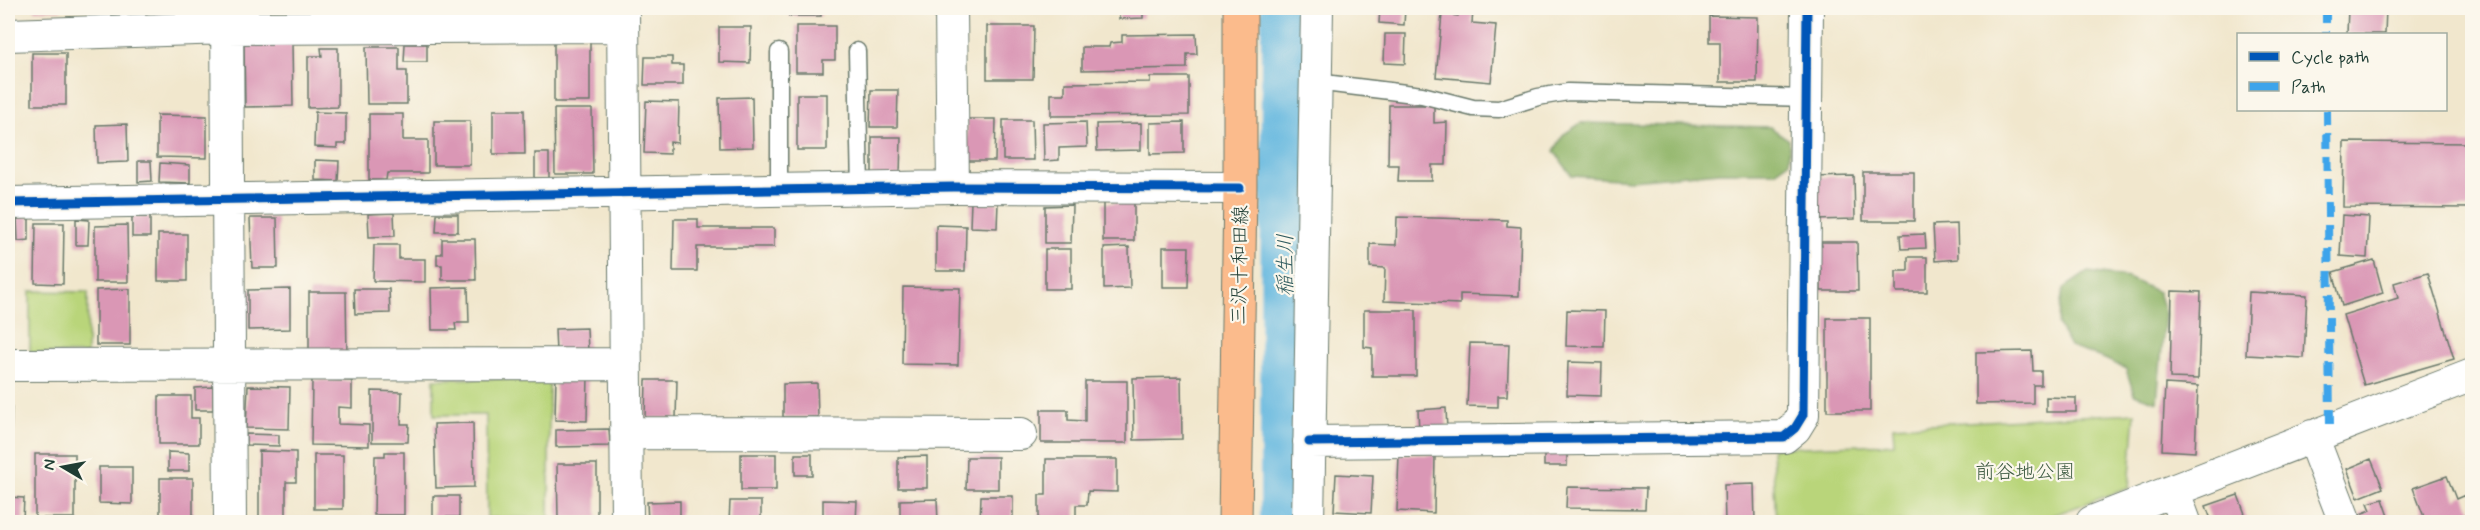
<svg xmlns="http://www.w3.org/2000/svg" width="2480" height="530" font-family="Mynerve,'Klee One',sans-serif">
	<rect width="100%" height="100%" fill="#fbf7ec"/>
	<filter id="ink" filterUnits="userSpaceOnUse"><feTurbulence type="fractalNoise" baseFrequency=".0167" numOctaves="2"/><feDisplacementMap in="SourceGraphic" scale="12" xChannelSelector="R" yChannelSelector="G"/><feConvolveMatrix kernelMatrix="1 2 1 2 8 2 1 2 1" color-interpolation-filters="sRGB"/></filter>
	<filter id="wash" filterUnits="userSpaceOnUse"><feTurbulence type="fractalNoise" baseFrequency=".008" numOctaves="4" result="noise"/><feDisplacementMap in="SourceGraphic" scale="24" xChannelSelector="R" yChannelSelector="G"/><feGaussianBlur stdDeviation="1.35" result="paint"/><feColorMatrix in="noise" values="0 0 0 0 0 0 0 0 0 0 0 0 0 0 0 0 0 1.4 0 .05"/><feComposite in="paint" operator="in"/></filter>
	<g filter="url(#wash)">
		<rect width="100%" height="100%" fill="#f1e7cd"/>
		<path fill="#b9d57a" stroke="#6c8957" stroke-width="1.5" d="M30 291 88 292 87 354 30 353Z
			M549 378V518H487L486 415H434V379Z
			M2135 413 2129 488 2034 522H1776L1772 448 1894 444 1893 426Z"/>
		<path fill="#92b66a" stroke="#587a4f" stroke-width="1.5" d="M1581 123 1770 127 1789 140V162L1775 172H1720L1631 180 1572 176 1554 151 1564 134Z
			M2088 272 2128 278 2158 292 2165 314 2157 402 2134 394 2126 369 2105 359 2070 347 2058 325 2063 289Z"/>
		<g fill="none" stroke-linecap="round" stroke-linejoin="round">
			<path stroke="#64b7df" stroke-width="48" d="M1284 522 1285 8"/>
		</g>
		<g id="blocks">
			<path fill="#da97b5" d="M35 8H61V10H35Z
				M95 8H126V14L95 15Z
				M134 8H147V14L134 15Z
				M154 8H178V17L154 18Z
				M335 8H362V11L335 12Z
				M428 8H454V12H428Z
				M789 8H821V16H789Z
				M864 8H897L896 12 864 11Z
				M1119 8H1143V18L1119 19Z
				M1380 8H1405L1404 25 1379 23Z
				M2348 8H2386L2385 34H2347Z
				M1459 10 1473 11 1472 23 1496 25 1491 82 1436 77 1442 14 1458 16Z
				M1709 16 1758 17 1757 82H1720V42H1709Z
				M796 26H835V60H823V72H796Z
				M987 26H1034L1033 79H987Z
				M719 27H751L750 63 719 62Z
				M1196 34 1197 54H1187V68L1082 70V47H1109L1110 43 1122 42V35Z
				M1385 34H1406L1405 64 1384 63Z
				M590 40V102H554V41Z
				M292 42 293 106 245 107 244 44Z
				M405 44H427V62H404Z
				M366 47H399V71H407V104H367Z
				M321 48H338V107L308 108V56H322Z
				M32 53H66V105H32Z
				M645 57H672V65H683V85H644Z
				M1150 77H1189V115L1051 116V94H1065V83L1150 82Z
				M871 90H898L897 127H870Z
				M797 94H827V150H797Z
				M752 97 753 147 720 148 719 98Z
				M646 101 679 102 678 143 670 142V154L644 153Z
				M1389 105H1434V123L1447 122 1446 165H1432V181H1398L1399 165H1388Z
				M554 109H592L593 174H555Z
				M493 110H524L525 154H493Z
				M315 112 346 113V144H337V148L314 147Z
				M369 114H403V140H428V173H387L386 180H369Z
				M157 115 207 116V158L157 157Z
				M967 119H996L995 161H967Z
				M1003 120H1032L1033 160H1003Z
				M434 121H470V165H434Z
				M1086 122 1087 147 1059 148V160L1044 161 1043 123Z
				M1184 122V153L1150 154V123Z
				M1141 123V150L1097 151 1096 124Z
				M127 124 128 162 97 163 96 125Z
				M872 137H901L900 176H872Z
				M2344 142 2472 143V208L2343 207Z
				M535 153H549V178H535Z
				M8 154H11L10 181H8Z
				M315 160 339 161 338 181 315 180Z
				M138 161H151L152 181 138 182Z
				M160 163 190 165V183L159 182Z
				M1863 172H1914V221H1863Z
				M1854 176 1855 219 1814 220 1813 177Z
				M971 202 998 203 997 228 970 227Z
				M1103 203H1134V241H1103Z
				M1072 205 1071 243H1045V206Z
				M394 213 395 236 369 237 368 214Z
				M437 214H458V232H436Z
				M2342 215 2369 217 2367 258 2340 256Z
				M17 217H29V240L18 241Z
				M132 217H150V237H132Z
				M1397 217 1507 220V226L1521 227 1519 296 1460 294V304L1384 301 1385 268 1370 267V244L1396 245Z
				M250 218H277L278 268H252Z
				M76 219 89 220 88 245H76Z
				M674 219H698V228H774V247H697V271H673Z
				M36 223H64L63 284 35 283Z
				M1957 224 1958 259 1935 261 1933 225Z
				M127 225 128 282H95V226Z
				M936 225 966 226 965 271H936Z
				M8 230H11L12 286H8Z
				M158 234H187V281H158Z
				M1925 234 1926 248 1901 249 1900 235Z
				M442 239H475L476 280H442V265H437V254H442Z
				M1821 242H1857L1858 291H1821V268L1815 267V246H1822Z
				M374 245H399V259H425V282L373 281Z
				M1129 247 1130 288 1104 289V248Z
				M1163 247H1189L1188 287H1163Z
				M1045 249H1071V289H1045Z
				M1908 257H1927V292H1896V271H1908Z
				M2374 260 2383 293 2342 306 2333 272Z
				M2428 273 2454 359 2364 385 2343 315 2398 298 2394 283Z
				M468 287 469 323H455L456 330H432L431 288Z
				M903 287 960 288 958 365 902 364Z
				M130 289V345H96V290Z
				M290 289V329L248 330V290Z
				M354 289H389L390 313 355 314Z
				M2172 291 2201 292 2198 379 2170 378Z
				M309 292H346L347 357H309Z
				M2249 292 2307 295 2304 358 2246 355Z
				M1364 310H1416V376H1372V348L1364 347Z
				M1567 310 1605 311 1604 347 1566 346Z
				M1827 318H1870V411H1827Z
				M587 328 588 352 556 353 555 329Z
				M1470 343 1509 344 1507 396H1498V407L1467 406Z
				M2032 351 2033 371H2041V385H2033V403L1976 404V352Z
				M1568 362 1602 363 1601 396 1567 395Z
				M556 375H588L587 421 555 420Z
				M1181 377 1182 439 1134 440 1133 378Z
				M312 380 352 381V408L338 407V424L369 425V446L311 445Z
				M646 380H677L676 418H645Z
				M1085 381H1127V443H1041V410H1068V420L1085 421Z
				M817 383 818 417H783V384Z
				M2165 384 2198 386 2195 452 2162 450Z
				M248 386 290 387 289 429 246 428Z
				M213 387V410H195V388Z
				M8 391H12L11 446H8Z
				M372 391 402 392 401 424H409L408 442H372Z
				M159 396H191V418H199V444H159Z
				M2046 397 2076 398V412H2046Z
				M1446 408 1447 430 1419 431 1418 410Z
				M473 423 474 487 436 488 434 424Z
				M609 429 610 446 556 447V430Z
				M246 434 279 435V446L246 445Z
				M259 451 296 452V482H286V518H259Z
				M1544 451H1567V466H1544Z
				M168 452 189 453V471H168Z
				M385 452H404V515H374L375 456H385Z
				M35 454H75V518H35Z
				M741 454H776V490H741Z
				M795 454H812V475H795Z
				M1399 454 1435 455 1434 513 1397 511Z
				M314 455H343V509H314Z
				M927 456V488H898V457Z
				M967 457H998V489H966Z
				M1046 459H1117V492L1088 491 1087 505H1076V522H1039V495H1046Z
				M2371 459 2383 488 2358 498 2347 469Z
				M557 464H597V518H558Z
				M99 467H132V504L99 503Z
				M1336 474 1373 476 1371 513 1334 511Z
				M2447 476 2456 499 2465 495 2472 513 2445 522H2426L2413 488Z
				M160 478H193V516L160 515Z
				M1754 484 1755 522H1725L1724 485Z
				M1567 487 1646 488 1645 509 1566 508Z
				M2238 495 2248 522H2212L2206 506Z
				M433 496H459V517H433Z
				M981 496H1013V522H980Z
				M8 497 24 498 23 520 8 519Z
				M937 499 938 522H900V500Z
				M2383 499 2391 522H2362L2360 514 2371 510 2368 503Z
				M823 500 857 501 856 522H823Z
				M680 501V522H648L647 502Z
				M730 501H761V522H729Z"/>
		</g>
	</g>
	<g filter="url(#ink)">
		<use href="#blocks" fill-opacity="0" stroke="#68786a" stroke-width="1.5"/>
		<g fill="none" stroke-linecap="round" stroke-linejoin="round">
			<defs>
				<path id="lane" d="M857 51 860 189
					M1316 82 1422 95 1473 108 1499 109 1538 97 1568 92 1807 98
					M779 191V52"/>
				<path id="street" d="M227 8 230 522
					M623 8 627 522
					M951 8 953 187
					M8 35 227 28 623 26
					M8 203 953 187 1240 188
					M8 365 626 364
					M626 433 1021 434
					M2312 436 2345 522
					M1309 442 1784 437 1795 428 1803 415 1807 8
					M2174 492 2185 522
					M1308 522 1317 8
					M2092 522 2472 375"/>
				<path id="primary" d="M1235 522 1240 188V8"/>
			</defs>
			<use href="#lane" stroke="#68786a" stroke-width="19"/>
			<use href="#street" stroke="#68786a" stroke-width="34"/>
			<use href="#primary" stroke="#68786a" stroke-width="35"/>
			<use href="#lane" stroke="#fff" stroke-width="16"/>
			<use href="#street" stroke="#fff" stroke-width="32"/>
			<use href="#primary" stroke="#fbbb8c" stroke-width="33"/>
			<path stroke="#3da4eb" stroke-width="8" stroke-dasharray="15 8" stroke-linecap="butt" d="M2326 8V34
				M2327 110 2330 429"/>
			<defs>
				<path id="cycleway" d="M8 203 953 187 1240 188
					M1309 442 1784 437 1795 428 1803 415 1807 8"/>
			</defs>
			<use href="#cycleway" stroke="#fbf7ec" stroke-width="13"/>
			<use href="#cycleway" stroke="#0057b8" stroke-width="9"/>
		</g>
	</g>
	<g text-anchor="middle" stroke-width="4.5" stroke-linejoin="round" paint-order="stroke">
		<g font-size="20" fill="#1f3d34" stroke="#fbf7ec">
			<text transform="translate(1239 265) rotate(-89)" y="7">三沢十和田線</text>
		</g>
		<g font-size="20" fill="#3e5b42" stroke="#fbf7ec">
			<text x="2025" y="478">前谷地公園</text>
		</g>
		<g font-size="21" font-style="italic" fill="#305c5f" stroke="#fbf7ec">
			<text transform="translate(1285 265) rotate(-90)" y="7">稲生川</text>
		</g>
	</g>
	<rect width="2480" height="530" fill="none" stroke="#fbf7ec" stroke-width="30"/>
	<rect x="2237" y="33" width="210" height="78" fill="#fbf7ec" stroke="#a3ada2" stroke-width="1.5"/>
	<rect x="2249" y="52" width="30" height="9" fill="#0057b8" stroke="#a3ada2" stroke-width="1.5"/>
	<text x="2291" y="63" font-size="18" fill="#1f3d34">Cycle path</text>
	<rect x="2249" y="82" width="30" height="9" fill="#3da4eb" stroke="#a3ada2" stroke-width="1.5"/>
	<text x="2291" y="93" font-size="18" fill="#1f3d34">Path</text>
	<g transform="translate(63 467) rotate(280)" stroke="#fbf7ec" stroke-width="4.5" paint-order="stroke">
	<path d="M0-4.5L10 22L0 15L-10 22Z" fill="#1f3d34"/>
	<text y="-9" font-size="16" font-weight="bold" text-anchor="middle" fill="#1f3d34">N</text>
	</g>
</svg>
